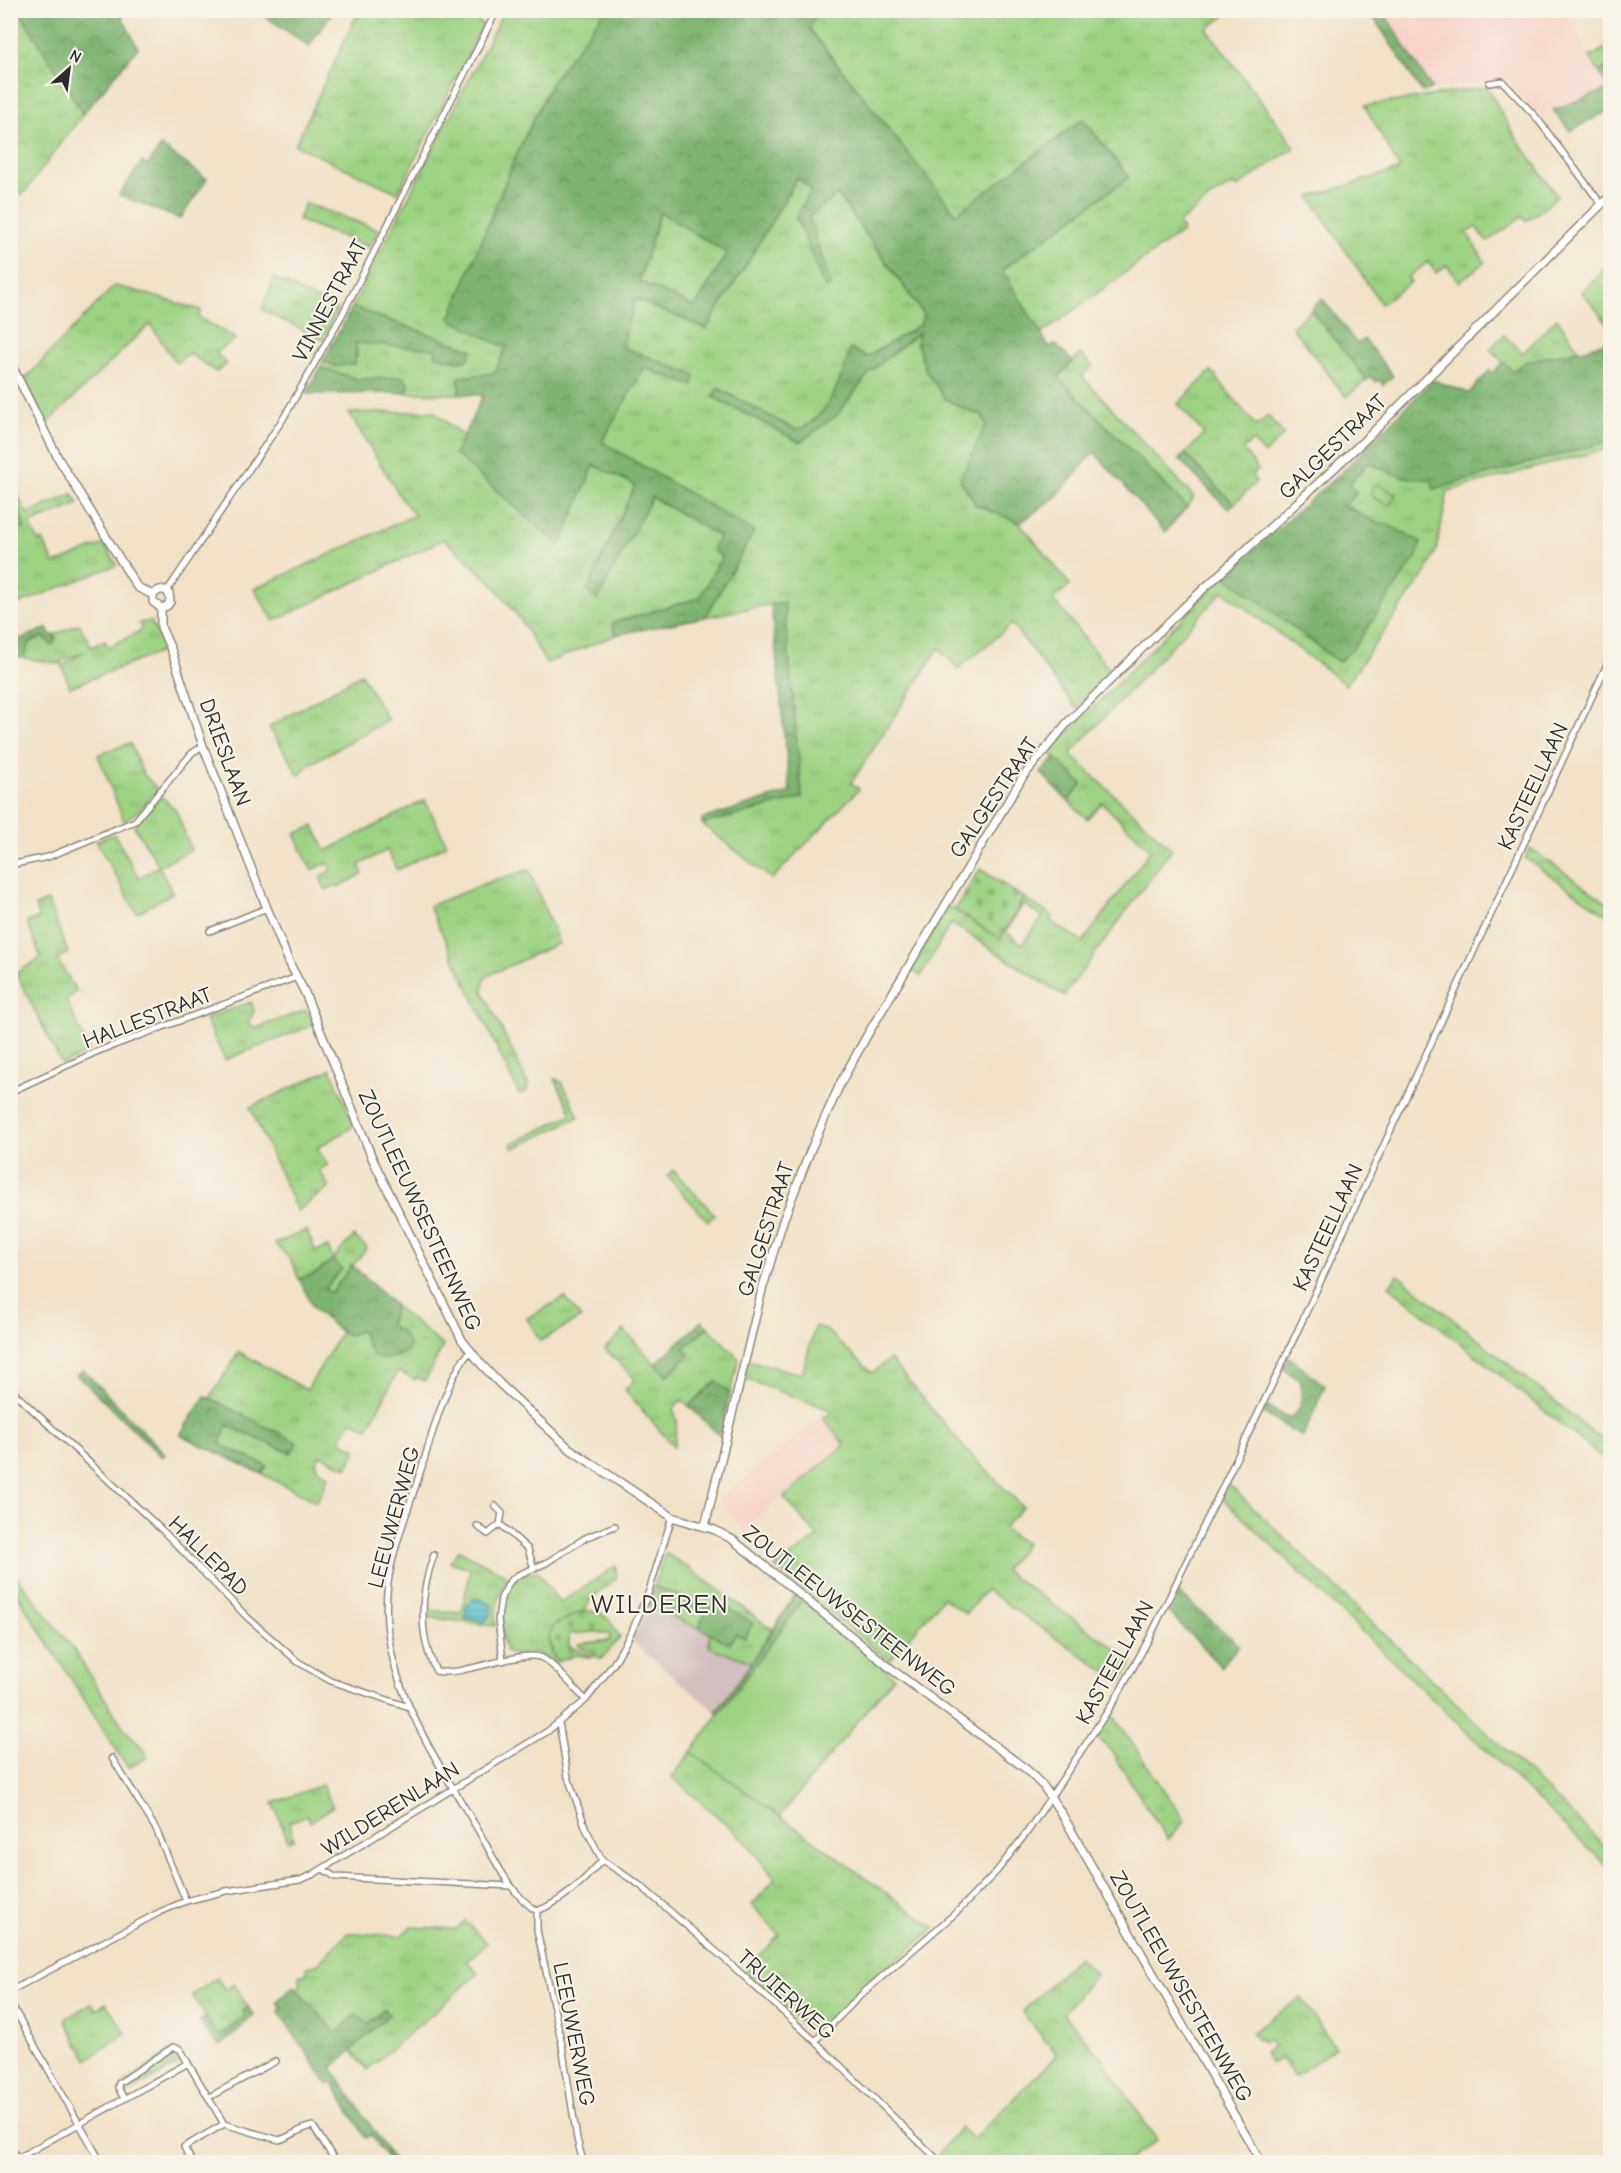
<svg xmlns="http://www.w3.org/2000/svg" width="1621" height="2173" font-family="'Comic Neue',sans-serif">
	<defs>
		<pattern id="grass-tufts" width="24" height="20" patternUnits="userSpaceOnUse" patternTransform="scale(1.5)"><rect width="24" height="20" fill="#9dd283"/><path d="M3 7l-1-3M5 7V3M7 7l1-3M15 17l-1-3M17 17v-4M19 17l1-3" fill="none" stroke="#87b471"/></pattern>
		<pattern id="forest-crowns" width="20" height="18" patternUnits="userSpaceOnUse" patternTransform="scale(1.5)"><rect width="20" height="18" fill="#7eb471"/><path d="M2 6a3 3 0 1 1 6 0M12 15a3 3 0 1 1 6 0" fill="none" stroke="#67935d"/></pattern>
		<pattern id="cemetery-stones" width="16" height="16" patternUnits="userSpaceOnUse" patternTransform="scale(1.5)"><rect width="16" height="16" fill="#9dd283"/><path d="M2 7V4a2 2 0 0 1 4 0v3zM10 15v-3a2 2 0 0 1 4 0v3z" fill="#87b471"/></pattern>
		<pattern id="water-rules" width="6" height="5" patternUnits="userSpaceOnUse" patternTransform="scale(1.5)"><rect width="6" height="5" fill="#50bdc9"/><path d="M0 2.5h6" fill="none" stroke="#439aa3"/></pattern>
	</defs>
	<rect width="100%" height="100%" fill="#f7f3e8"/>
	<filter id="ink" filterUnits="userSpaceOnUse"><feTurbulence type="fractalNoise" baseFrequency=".0167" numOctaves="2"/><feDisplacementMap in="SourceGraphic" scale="12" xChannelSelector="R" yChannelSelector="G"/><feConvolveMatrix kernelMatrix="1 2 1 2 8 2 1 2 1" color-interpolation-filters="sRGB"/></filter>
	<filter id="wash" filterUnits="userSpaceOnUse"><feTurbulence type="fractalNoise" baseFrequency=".008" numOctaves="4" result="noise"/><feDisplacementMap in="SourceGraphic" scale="24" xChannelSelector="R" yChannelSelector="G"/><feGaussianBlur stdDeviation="1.35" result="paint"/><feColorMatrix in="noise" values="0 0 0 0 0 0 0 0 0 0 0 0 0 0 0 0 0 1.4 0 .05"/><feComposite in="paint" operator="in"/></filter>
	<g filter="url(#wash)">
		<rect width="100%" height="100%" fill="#f1e2c7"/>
		<path fill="#f7d1c6" d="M1386 10 1563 11 1609 89 1539 116 1505 78 1432 89 1384 13 1387 12Z
			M822 1416 845 1445 743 1530 718 1499Z"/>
		<path fill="#d2bfbf" d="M647 1607 710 1634V1647L752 1662 716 1712 632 1642Z"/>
		<path fill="url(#grass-tufts)" stroke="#647e57" stroke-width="1.5" fill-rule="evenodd" d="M19 10 83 114 25 192 11 199 10 11Z
			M817 10 1231 11 1207 29 1295 147 1236 188 1233 184 1214 195 1179 223 1183 231 1041 334 1002 270 1129 177 1083 119 956 214 809 28Z
			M362 11H463L483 25 398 193 295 145 356 17 358 18Z
			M504 11H605L553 80 517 153 450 318 506 348 494 373 460 377 459 394 405 393 409 387 404 377 358 379 320 368 323 361 336 366 357 358 356 342 436 349 472 350 352 307Z
			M1610 45V65L1599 72 1590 57Z
			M1487 87 1513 133 1557 196 1546 207 1526 221 1522 217 1487 242 1476 227 1467 233 1485 262 1459 282 1447 265 1436 273 1428 262 1408 277 1411 282 1381 304 1310 197 1400 169 1365 106Z
			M797 178 811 190 796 217 831 286 808 217 838 195 923 314 921 324 867 357 850 350C842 378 828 420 796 430L718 388 713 397 800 442 837 415 870 372 919 332 917 344 926 371 945 399 972 413 981 414 986 424 976 505 1020 523 1070 585 1053 599 1112 673 1076 708 1012 624 958 669 939 648 851 783 859 789 772 879 702 824 802 798 784 602 705 617 754 532 602 442 644 368 693 385 694 375 622 347 635 298 706 329 746 265Z
			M305 203 379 230 369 247 298 220Z
			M660 212 727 253 695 307 639 282Z
			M1610 264V284L1608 287 1610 291V327L1582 292Z
			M274 278 337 309 323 340 262 310Z
			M114 286 133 290 201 310 198 317 236 339 216 353 227 364 216 372 189 353 176 363 150 324 46 424 25 379Z
			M1311 310 1367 380 1346 397 1292 327Z
			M1557 318 1579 350 1527 361 1512 371 1490 349 1504 335 1523 353Z
			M1080 354 1093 366 1082 376 1194 497 1187 507 1058 377Z
			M1211 371 1256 426 1268 416 1284 435 1264 454 1253 441 1243 449 1258 470 1252 476 1256 482 1234 504 1185 454 1204 434 1178 404Z
			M434 411 463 436 455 454 560 546 594 465 635 485 587 591 597 600 652 497 719 536 722 556 699 598 612 623 616 635 546 663 520 619 492 583 444 539 274 621 254 589 415 515 403 501 349 413Z
			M1610 441V448L1448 491 1436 551 1427 571 1346 685 1223 591 1070 754 1172 849 1064 996 951 923 921 976 910 969 949 906 1000 939 1024 898 1053 916 1050 921 1083 942 1151 850 1102 803 1087 819 1068 801 1082 784 1049 752 1225 575 1338 662 1380 524 1344 505 1348 485 1369 462C1389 474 1407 480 1432 479L1434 489ZM1023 904 1043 917 1022 944 1006 932Z
			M17 493 27 514 73 494 79 504 30 524 39 542 43 540 54 564 104 544 117 565 11 607 10 532 25 528 18 508 11 511V494Z
			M151 621 166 650 70 687 62 666 84 652 61 661V664L23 658 30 642 44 636 56 638 54 635 79 624 92 647 104 640 109 647 142 630 139 623Z
			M361 674 388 720 308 765 299 775 269 727Z
			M130 743 143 774 158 789 139 811 124 821 98 755Z
			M161 796 176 810 191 850 159 866 173 893 137 913 96 841 114 834 139 878 159 866 134 826Z
			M425 800 447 845 397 870 387 850 359 865 363 874 338 887 336 885 326 890 320 877 331 871 328 863 311 870 295 834 314 826 326 851Z
			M1530 848 1610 905V917L1525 858Z
			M529 870 559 943 487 976 484 980 483 991 528 1084 527 1091 519 1094 429 906 494 880Z
			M48 901 68 953 57 959 77 992 66 1000 89 1050 87 1053 62 1065 16 973 41 958 27 922 39 918 35 906Z
			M251 1002 254 1011 248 1023 256 1028 306 1010 313 1025 225 1060 205 1019Z
			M331 1069 354 1126 317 1148 328 1165 319 1170 329 1187 297 1211 250 1107Z
			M555 1079 562 1082 579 1117 513 1149 511 1144 572 1114Z
			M673 1170 715 1215 708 1221 667 1176Z
			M306 1230 316 1251 328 1247 333 1259 354 1236 367 1248 331 1293 325 1289 332 1260 316 1273 299 1279 290 1259 275 1244Z
			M1398 1275 1610 1446V1464L1389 1286Z
			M565 1297 581 1318 540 1341 527 1318Z
			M395 1306 443 1346 425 1381 416 1377 415 1380 398 1371 368 1428 351 1420 341 1441 357 1449 347 1468 320 1455 316 1463 317 1468 329 1476 317 1502 262 1474 267 1466 219 1444 227 1425 290 1453 297 1443 210 1398 239 1352 307 1390 341 1332 350 1335 361 1331 367 1340 368 1347 404 1335 390 1325Z
			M815 1326 825 1329 872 1373 890 1359 966 1450 1023 1507 1003 1528 1026 1544 1004 1570 1133 1661 1121 1682 986 1590 966 1614 943 1598 889 1661 775 1567 818 1537 784 1497 845 1445 823 1418 833 1411 743 1378 747 1360 802 1374Z
			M708 1327 739 1359 730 1394 716 1381 689 1406 682 1400 673 1410 677 1420 674 1447 625 1390 635 1379 605 1349 624 1330 662 1371 684 1348Z
			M1227 1483 1610 1851V1869L1220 1496Z
			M459 1550 509 1577C499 1593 495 1607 495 1626L426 1617V1610L462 1613 470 1568 450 1562Z
			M665 1553 686 1566 772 1629 752 1662 709 1647 710 1634 730 1643 718 1602 714 1609 654 1586Z
			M616 1566V1578L591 1599 584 1611 554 1625 548 1640 556 1662 552 1664 535 1652 514 1655 506 1651C500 1633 499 1595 515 1581 521 1575 530 1574 537 1571L560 1603Z
			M11 1570 72 1647 125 1730 139 1744 148 1757 128 1768 11 1585Z
			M684 1605 705 1614 699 1628 664 1614Z
			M1112 1714 1185 1821 1168 1840 1116 1759 1118 1758 1096 1736Z
			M691 1752 935 1928 861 1991 817 2034H814L744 1972 779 1935 752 1905 775 1879 744 1840 672 1777Z
			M322 1785 333 1807 310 1822 307 1815 289 1822 294 1839 288 1841 273 1803Z
			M465 1921 487 1943 467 1961 478 1974 367 2070 351 2050 389 2014 384 2010 368 2026 336 2033 296 1988 301 1984 299 1976 307 1974 306 1967 316 1965 348 1933 401 1936 411 1927 456 1929Z
			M1078 1957 1096 1974 1063 2013 1101 2057 1157 2140 1126 2162H945L937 2156 960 2127 973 2139 1057 2055 1022 2012Z
			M217 1978 225 1990 234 1984 248 2007 243 2011 245 2016 221 2035 213 2029 192 1995Z
			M1301 1997 1335 2048 1294 2077 1282 2058 1271 2064 1264 2053 1273 2046 1269 2040 1263 2043 1260 2038 1257 2040 1251 2033Z
			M92 2003 96 2010 106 2003 126 2033 87 2060 65 2019Z
			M173 2049 178 2050 182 2056 181 2063 129 2092 122 2090 125 2083Z"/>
		<path fill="url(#forest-crowns)" stroke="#54704e" stroke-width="1.5" fill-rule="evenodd" d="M265 10H333V11L309 46 262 14Z
			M19 11H119L138 48 83 114Z
			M605 11H817L809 29 956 214 1083 119 1129 177 1002 270 1049 347 1055 344 1073 362 1058 377 1187 507 1165 532 1094 452 1057 496 1020 523 976 505 960 480 986 424 981 414 972 413 945 399 926 371 917 344 919 332 870 372 837 415 800 442 713 397 718 388 796 430C828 421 842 378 850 349L867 357 921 324 923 313 838 195 809 217 831 286 825 288 796 217 811 190 797 178 746 265 706 329 635 299 622 347 695 375 693 386 644 368 602 442 754 532 705 617 616 635 612 623 699 598 722 557 712 550 719 536 652 497 597 600 587 591 635 485 594 465 560 546 455 454 483 395 459 394V377L494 373 506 348 450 319 517 153 553 80ZM660 212 727 253 695 307 639 281Z
			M1379 11H1386L1387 12 1384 13 1432 89 1422 92 1372 15Z
			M1608 67 1610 69V110L1570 131 1553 110 1609 89 1599 72Z
			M161 146 207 179 180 219 119 195 142 162 147 166Z
			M1322 298 1357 344 1364 339 1393 376 1383 385 1379 380 1376 382 1371 376 1367 380 1311 310Z
			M352 307 473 350 467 360 457 361 436 356 435 349 356 343 355 364 336 366 323 361Z
			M1610 340V441L1434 489 1431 479C1406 480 1390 474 1369 462L1349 484 1357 493 1344 506 1380 524 1383 522 1421 542 1417 556 1355 646 1339 662 1225 575 1342 472 1433 380 1469 393 1490 370 1493 373 1503 362 1513 371 1527 361 1585 349Z
			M320 368 358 379 404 377 409 387 405 393 306 394Z
			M1185 454 1234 504 1228 509 1179 459Z
			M19 508 25 528 11 532V511Z
			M784 602 802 798 702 824V819L790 792 771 604Z
			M47 628 49 633 56 638 54 644 51 645 44 636 30 642 23 658 11 656V643Z
			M1055 758 1082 784 1068 801 1041 773Z
			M333 1260 342 1269 325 1289 331 1293 352 1265 395 1306 390 1325 404 1335 410 1346 409 1350C396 1357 377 1367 369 1349 366 1343 365 1337 361 1331L350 1335 341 1332 314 1309 299 1279 316 1273Z
			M702 1321 708 1327 684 1348 689 1355 667 1376 655 1364Z
			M1289 1357 1325 1386 1303 1437 1263 1413 1266 1406 1290 1419 1301 1406V1381L1283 1369Z
			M83 1370 165 1454 162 1457 77 1375Z
			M716 1381 730 1394 720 1436 689 1406Z
			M205 1396 297 1442 291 1453 227 1425 220 1444 267 1466 262 1474 180 1435Z
			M654 1586 713 1609 718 1602 753 1623 745 1638 735 1634 730 1644 699 1628 705 1613 684 1605 664 1614 647 1607Z
			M1176 1590 1239 1645 1221 1667 1166 1609Z
			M795 1595 802 1601 719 1715 716 1712 752 1662Z
			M294 1986 336 2033 356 2014 368 2025 384 2009 389 2015 332 2068 395 2162H390L371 2135 366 2138 332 2082 328 2085 278 2011 283 2008 276 2002Z
			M248 2007 254 2015 221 2046 211 2038 200 2021 205 2017 213 2029 221 2035 245 2016 243 2012Z"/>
		<path fill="url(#cemetery-stones)" stroke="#647e57" stroke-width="1.5" d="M980 869 1024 898 1000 939 955 910Z
			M584 1611C606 1610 611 1621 620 1638L601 1659 579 1646 578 1644 610 1640V1634L597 1632 569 1634V1646L594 1658 577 1655 556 1662 548 1639 554 1625Z"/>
		<path fill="#9dd283" stroke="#647e57" stroke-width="1.5" d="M1377 483 1396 494 1389 506 1370 495Z
			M802 1601 894 1677 780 1816 691 1752Z"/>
		<path fill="url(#water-rules)" stroke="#3e747a" stroke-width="1.5" d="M475 1599H479L492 1605 490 1616 484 1622 465 1618 467 1605Z"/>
	</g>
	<g filter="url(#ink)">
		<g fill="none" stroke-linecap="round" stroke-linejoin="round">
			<defs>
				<path id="minor" d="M1489 83 1502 81 1536 117 1602 205
					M167 591 283 419 343 313 497 10
					M10 865 48 857 135 821 192 753 203 746
					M210 931 267 908
					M10 1092 96 1052 297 977
					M470 1352C449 1373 433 1431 424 1460 413 1497 393 1546 388 1583 376 1671 431 1751 474 1823 492 1853 507 1892 537 1911 561 1902 585 1880 602 1860
					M10 1389 162 1530 247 1617 298 1662 331 1681 409 1707
					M500 1524 528 1549 534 1569
					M477 1526 488 1534 500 1524 502 1513 495 1506
					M434 1555C420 1592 418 1636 436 1671 459 1678 524 1648 542 1658 557 1666 573 1688 586 1700
					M503 1661 498 1619 501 1598 510 1581 518 1575 546 1563 585 1538 615 1526
					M559 1723 568 1777 586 1829 602 1860 641 1886 727 1961 815 2041 940 2162
					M112 1758 156 1829 186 1901
					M323 1869 335 1877 511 1886
					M537 1911V1930L562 2045 577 2139 583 2162
					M10 1991 160 1912 186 1901 226 1891 300 1880 312 1875 548 1731 586 1700 614 1663 632 1631 649 1591 672 1517
					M10 2002 101 2162
					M815 2041 862 1994 959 1910 997 1871 1028 1831 1115 1700 1150 1637 1284 1360 1610 658
					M209 2097 276 2061
					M124 2099 118 2087 119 2083 173 2047 180 2049 188 2063
					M10 2102 12 2101
					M224 2124 279 2140C291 2137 300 2128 313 2126L336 2162
					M10 2146 20 2162
					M11 2162 188 2063 224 2124
					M192 2162 184 2147 224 2124"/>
				<path id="tertiary" d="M10 362 58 458 137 587 153 595
					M153 595 159 590H164L169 593 170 602 167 606 161 608
					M153 595V602L161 608
					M161 608V627L172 652 203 746 267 908 289 962 305 993 373 1160 462 1340 482 1365 500 1384 570 1449 672 1517 715 1530 733 1540 894 1671 1026 1769 1044 1787 1063 1816 1261 2162
					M705 1526 762 1290 783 1221 811 1149 841 1082 869 1032 1022 778 1067 723 1184 607 1368 437 1610 196"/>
			</defs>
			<use href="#minor" stroke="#8e8679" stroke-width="8"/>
			<use href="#tertiary" stroke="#8e8679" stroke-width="10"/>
			<use href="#minor" stroke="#fff" stroke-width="5"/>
			<use href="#tertiary" stroke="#fff" stroke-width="7"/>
		</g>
	</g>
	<g text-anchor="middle" stroke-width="4.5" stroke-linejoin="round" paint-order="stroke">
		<g font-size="22" fill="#2b2b2b" stroke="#f7f3e8">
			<text transform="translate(329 300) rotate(-62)" y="8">VINNESTRAAT</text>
			<text transform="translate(1332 446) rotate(-44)" y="8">GALGESTRAAT</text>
			<text transform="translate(226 752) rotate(70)" y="8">DRIESLAAN</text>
			<text transform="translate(1532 786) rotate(-65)" y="8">KASTEELLAAN</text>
			<text transform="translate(993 797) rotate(-56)" y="8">GALGESTRAAT</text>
			<text transform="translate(147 1017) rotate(-21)" y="8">HALLESTRAAT</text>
			<text transform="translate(421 1210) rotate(65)" y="8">ZOUTLEEUWSESTEENWEG</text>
			<text transform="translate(1327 1227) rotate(-65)" y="8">KASTEELLAAN</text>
			<text transform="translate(765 1229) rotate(-72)" y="8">GALGESTRAAT</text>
			<text transform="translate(393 1517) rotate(-75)" y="8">LEEUWERWEG</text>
			<text transform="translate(209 1555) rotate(45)" y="8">HALLEPAD</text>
			<text transform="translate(850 1610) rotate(38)" y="8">ZOUTLEEUWSESTEENWEG</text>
			<text transform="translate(1114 1662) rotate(-61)" y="8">KASTEELLAAN</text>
			<text transform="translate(390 1808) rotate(-32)" y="8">WILDERENLAAN</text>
			<text transform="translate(1182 1986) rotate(60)" y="8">ZOUTLEEUWSESTEENWEG</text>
			<text transform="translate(787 1994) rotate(42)" y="8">TRUIERWEG</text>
			<text transform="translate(575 2034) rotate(79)" y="8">LEEUWERWEG</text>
		</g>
		<g font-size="26" letter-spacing="1.5" fill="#2b2b2b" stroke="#f7f3e8">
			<text x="660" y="1613">WILDEREN</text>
		</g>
	</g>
	<rect width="1621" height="2173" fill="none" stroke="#f7f3e8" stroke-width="36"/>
	<g transform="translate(69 69) rotate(28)" stroke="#f7f3e8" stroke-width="4.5" paint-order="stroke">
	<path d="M0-4.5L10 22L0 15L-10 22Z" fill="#2b2b2b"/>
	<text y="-9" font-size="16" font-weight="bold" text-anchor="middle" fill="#2b2b2b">N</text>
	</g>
</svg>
